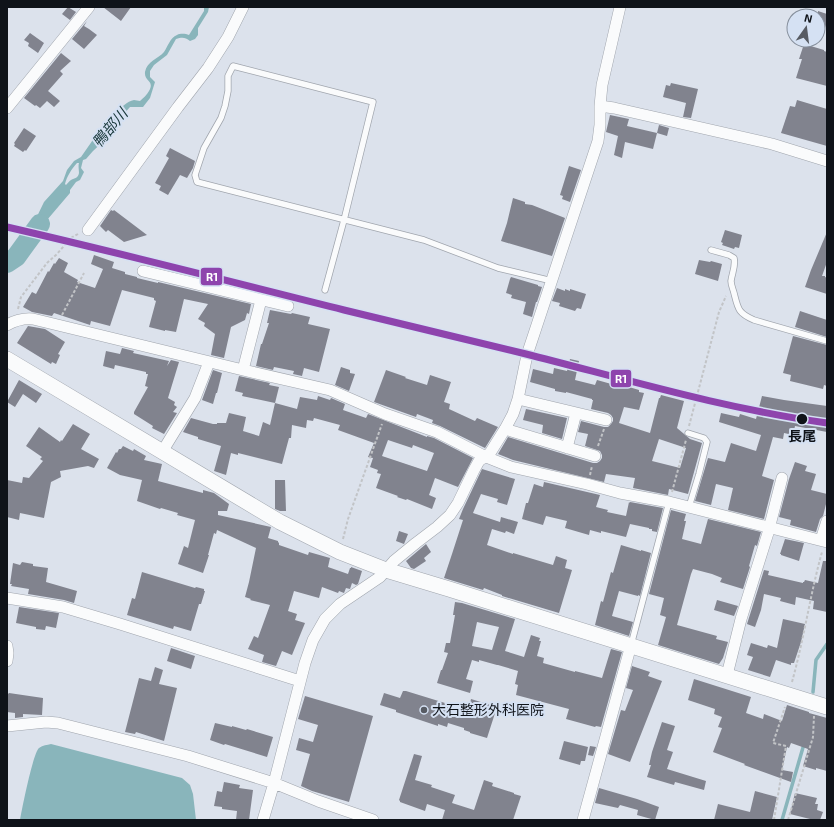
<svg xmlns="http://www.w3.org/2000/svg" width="834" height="827" font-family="'Exo 2','Noto Sans JP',sans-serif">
	<rect width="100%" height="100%" fill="#dce2ec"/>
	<path fill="#89b5bb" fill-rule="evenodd" d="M202 7H209L208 12 198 28V35L195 39 190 41C185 37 182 37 176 39L167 55 154 65 150 71V77L155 82 150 98 143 107H130L116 123 109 136 93 151 86 159 83 160 81 168 84 172 80 180 76 182 70 190V193L47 220 27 247 22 245 27 237 44 202 63 181 67 170 74 161 81 157 97 134 104 133C110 122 120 103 134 100 136 100 138 101 140 101 143 98 147 95 149 91 155 80 144 82 145 72 147 61 158 59 164 52 168 46 170 38 177 35 181 33 186 34 189 35L204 11V8ZM77 163H79C78 166 79 170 79 173 78 178 75 178 71 180 69 181 68 183 66 185L65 184C67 176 71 170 77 163Z
		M51 744 182 778 190 785 193 794 196 820H20C22 809 33 753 39 748 43 745 47 745 51 744Z"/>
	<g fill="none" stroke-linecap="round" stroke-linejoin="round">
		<path stroke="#89b5bb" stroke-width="3.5" d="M813 692 816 660 827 644
			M782 820 804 744"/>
		<path stroke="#89b5bb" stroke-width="20" d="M7 263 16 257 40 224"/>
	</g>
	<path fill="#81838e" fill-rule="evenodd" d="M68 7 76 12 70 20 62 14Z
		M103 7H131L121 21Z
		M818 11 827 14V22L825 28 818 26Z
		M87 21 84 26 89 29 97 35 84 49 72 39Z
		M30 33 44 43 38 53 28 46 29 43 24 40Z
		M804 44 824 50V51L827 52V86L796 78 802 59H799Z
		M61 53 71 61 60 71 63 74 48 91 60 101 54 107 47 101 40 108 36 105 35 106 24 98Z
		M671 83 698 89 691 118 683 117 686 103 663 97 666 85 670 86Z
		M797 100 827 109V146L781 133 790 106 795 107Z
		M610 115 629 119 627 126 657 133 653 149 625 142 622 158 614 155 618 136 606 132Z
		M659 125 669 128 667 136 657 133Z
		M24 128 36 136 26 151 25 150 23 152 14 146 15 144 14 143Z
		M170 148 195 161 193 168 187 178 180 175 168 195 159 190 161 186 155 183 169 158 166 156Z
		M569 166 581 170 570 202 562 199 563 196 560 195Z
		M513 198 525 202V204L532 205 565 218 552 256 501 241 507 223Z
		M111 210 113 211 114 210 147 235 124 242 108 230 106 232 100 226Z
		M725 230 742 235 739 248 735 247 734 249 722 245 723 243 721 242Z
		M827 232V262L822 276H825V277L827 278V294L805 287 811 270Z
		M94 255 114 262 112 268 125 272V274L137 277V278L158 283V282L251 304 249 314 247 313 245 320 231 327 224 358 211 355 215 334 204 326 205 323 198 319 208 304 184 299 176 332 165 330V331L149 327 156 301 154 300V298L122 290 110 326 91 321 90 325 54 313 52 316 32 312 23 307 32 292 36 294 48 271 49 272 54 263 55 264 59 258 68 263 64 272 78 280 77 282 95 288 103 269 91 264Z
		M699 260 710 262 711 261 722 264 718 281 695 274Z
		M511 277 538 285V286L542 287 537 302H536L532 317 523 314 526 302 511 298 512 295 506 293 510 279Z
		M557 288 565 291V289L570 291V289L586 294 581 309 577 308 575 311 559 306 560 303 552 301Z
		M270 310 291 314 292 313 310 317 308 324 330 329 319 372 304 368 302 376 293 374 294 371 274 367 273 370 256 366 261 344H262L269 323H267Z
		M800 311 827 320V337L795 327Z
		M28 326 45 329 65 342 58 354 60 355 56 364 52 362 51 364 17 343Z
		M793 336 827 345V386L824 385 823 389 790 381 791 375 783 373Z
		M122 348 134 351 133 353 169 361 167 366 171 360 179 362 168 398 175 402 174 405 177 407 173 412 177 413 164 434 152 428 153 426 134 414V412L148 387 145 386 148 374H146V372L115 365 114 369 103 366 106 351 120 354Z
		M570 359 579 361 575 380 595 385 597 380 622 387V386L628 388 629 387 639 390V392L644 393 639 410 624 407 619 423 650 433 659 398H660L661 395 684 401 677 428 690 439 702 443 688 494 669 489 668 495 633 488 635 478 606 474 604 482 513 460 498 454 508 437 593 463H597L600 461 602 458V455L600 451 585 446 588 434 578 432 581 421 604 427H608L611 424 613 421V418L611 415 608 413 591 409 593 400H592V399L566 392V393L555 391V389L530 382 533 369 553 374 554 368 567 371ZM659 439 686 448 680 468 652 461Z
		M341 367 350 370V373L355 374 349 391 335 385Z
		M213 370 222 373 217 393H216L213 404 202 400Z
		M386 370 406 377 405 378 427 385 430 375 451 382 444 402 450 404 449 409 475 421 477 418 498 427 485 448 440 426 432 423 433 420 417 414 416 417 374 402Z
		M239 376 270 383 269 385 279 387 275 403 242 396 243 393 235 391Z
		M19 380 42 394 36 403 23 394 15 407 7 402Z
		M318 396 330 400 331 398 345 404 343 410 366 418 368 414 427 437V436L434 438 473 458 458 487 435 478 429 495 436 498 432 509 407 499 406 500 397 497 398 496 376 488 381 474 377 473 378 470 370 467 373 458 368 457 374 443 338 430 340 425 314 418 313 421 307 420 306 428 292 425 291 438H289L282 464 238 453V455L231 453 226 475 214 471 221 446 198 439V437L183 432 191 418 213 424H217V423H226L229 413 246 417 243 431 259 436 263 422 270 425 275 403 297 409 300 397 317 400ZM388 440 412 448 413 445 434 453 427 471 382 456Z
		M762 396 784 400 827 406V432L795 426 793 435 784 433 783 439 773 437 762 476 774 480 764 519 728 510 733 488 716 484 711 505 695 501 708 458 725 462 731 443 756 451 761 435 719 422 721 413 739 417 740 414 756 419Z
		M526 409 567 418 562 439 542 433 543 425 523 420Z
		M73 424 90 434 81 449 99 459 94 468 88 466 60 471 61 477 51 482 44 518 20 513 19 520 7 517V480L22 483 23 477 29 478 43 461 40 459 42 457 26 446 39 427 60 442 61 440 62 441Z
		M123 446 133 451 134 449 146 456 144 460 162 464 158 481 203 493V490L214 493 229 504 227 511H218V515L271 527 268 538 278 541V542L279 543V545L308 555 309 552 330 558 328 567 348 574 350 568H351V567L362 571 358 584 356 585 352 583 350 589 346 588 344 593 339 591 338 593 322 587 319 598 294 591 288 611 297 614 295 620 305 623 292 655 282 651 276 666 262 662 264 655 248 649 254 636 258 638 270 605 250 600 251 599 245 597 249 582 256 548 217 530 216 534 214 533 208 555H209L203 573 178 564 184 546 188 548 195 520 177 515 178 513 161 508 160 509 137 501 142 480 120 475 107 468 116 452 117 453 119 449H121Z
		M795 462 807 466 805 471 816 474 811 490 827 494V500L823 516 820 519 816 532 790 525 791 520 779 517 789 479Z
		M482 469 515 479 507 505 497 502 498 499 481 494 473 513 500 522 501 517 518 522 514 534 506 531 505 533 492 529 487 545 513 554V553L553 565 556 556 567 560 565 568 572 570 559 613 502 596V595L484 588 483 590 444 578 452 554 463 520 459 519 463 509Z
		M275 480H285L286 511H280L275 509Z
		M544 482 600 495 596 507 608 510 607 512 626 516 629 502 630 503V502L663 508 657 532 652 531V529H649V528L630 524 626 537 601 531V533L590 530 589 535 565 528 567 521 546 516 543 525 522 519 526 503H528L534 484 543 487Z
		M671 510 686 514 684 521H686L682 539 701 544 708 519 761 532 757 546 755 545 749 566 750 567 743 589 720 582 722 578 712 574 693 569 691 574 677 625 717 636 716 639 728 642 723 658 719 664 658 645 666 617 660 615 664 598 649 594Z
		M399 531 408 534 404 544 396 541Z
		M785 539 804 543 799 561 781 555V554H780Z
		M426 544 431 552 424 558 426 561 414 569 411 568 406 561Z
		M621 545 641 551V550L651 553 640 596 638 595V596L619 591 612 616 633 622 629 636 595 625 601 601 603 602 611 572 613 573Z
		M823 561H827V612L813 609 814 601 796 597 795 605 780 601 781 598 764 594 761 610 755 627 747 624 764 570 769 571 768 575 803 583V582H804L805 580 818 583Z
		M22 562 33 564V566L48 568 46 582 77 591 74 603 64 600 28 594 29 589 11 586 12 584H10L13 563 20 565Z
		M142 572 195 588 196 587 204 589V591H205L201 604H199L191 631 174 626 173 629 127 615 132 598 135 599Z
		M717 600 738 606 734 616 714 610Z
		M455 602 462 603 515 619 505 651 524 657 531 635 540 638 539 641H541L537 656 544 658 543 663 575 672V671L602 678 611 649 622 652 601 727 596 726 595 727 566 719 569 709 516 695 518 685 515 684 518 671 498 665H497L479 660V662L472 660 466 679 473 681 470 693 437 683 441 670H442L448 653 444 652 446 643H450L455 615H453ZM477 622 499 627 492 650 472 646Z
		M19 607 59 613 56 628 46 626 45 630 36 629V627L16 623Z
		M783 619 805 624 801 642 794 663H791V665L776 660 770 677 748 670 753 657 747 655 751 643 767 648 768 645 777 648Z
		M171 648 195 656 191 669 167 661Z
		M632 666 650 672 648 676 662 681 630 762 608 754 621 710 625 711 633 690 626 688Z
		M155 667 163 670 159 684 177 688 164 741 136 732 135 734 125 732 139 678 151 681Z
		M694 679 751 697 746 713 763 719 764 714 782 721 787 705 809 712V713L827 718V771L816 768V770L803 766 808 749 791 743 789 748 787 747 782 770 793 772 791 782 744 765 745 764 713 752 722 728 718 727 722 717 714 714 715 709 688 700Z
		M403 691H406L445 703 444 704 468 712 471 699 497 707 487 738 470 733V732L464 730V728L448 723 447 727 438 724V726L396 712V710L380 705 384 693 400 698Z
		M9 693 43 698 42 715 23 714V717L15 718V713L7 712V694H8Z
		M305 696 373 716 349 802 312 791 301 786 310 754 296 750 299 738 313 742 318 725 298 719Z
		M662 722 675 726 667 750 673 752 667 769 706 781 704 790 675 782 674 785 647 777 651 765H649L652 752Z
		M215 723 232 727V726L246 730 247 729 273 737 267 757 225 744 224 745 210 740Z
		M564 741 588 747 585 761H581L580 765 559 759Z
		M590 746 596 747 593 756 588 755Z
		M414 754 422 756 415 780 432 785 431 787 455 795 452 803 474 810 484 780 493 783 492 786 514 793V794L521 796 513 820H442L445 810 427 804 425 811 400 802V801L399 800Z
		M224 782 240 785 239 788 253 790 249 820H236L237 811 222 809V807L214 806 217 791 222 792Z
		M599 788 637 799 659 807 655 820 637 815 638 810 620 805 618 808 595 803Z
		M755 791 777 797 772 820H714L718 804 750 812Z
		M795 793 817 798 815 804H818L817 810 823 812 820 820H814L790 814Z"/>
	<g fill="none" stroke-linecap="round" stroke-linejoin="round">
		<defs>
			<path id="lane" d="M711 250 729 255 734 258C736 266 732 273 731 281 731 285 733 289 734 293 738 309 738 313 754 320L827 341
				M325 290 344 220 373 102 233 66 228 76V91L225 106 221 118 204 148 195 175 197 182 424 240 498 268 552 281
				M688 433 704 438 707 442 699 474 689 507
				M631 645 640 611 669 502"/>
			<path id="street" d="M600 106 614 108 772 144 827 161
				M7 108 89 7
				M88 230 178 107 208 68 228 37 243 7
				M143 271 288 306
				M7 325C16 320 23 318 33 319L243 370 330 390 385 414 437 432 486 457 511 467 587 484 620 493 669 502 827 542
				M243 370 261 300
				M518 399 606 420
				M505 429 595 456
				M567 448 576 413
				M162 452 195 398 209 362
				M821 540 827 521
				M7 598 63 607 120 624 300 681
				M7 646 8 653 7 661
				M727 675 741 619 768 533 782 478
				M7 726 46 722 58 723 188 756 274 783 318 801 373 820
				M263 820 274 783 305 663 313 640 325 619 340 604 380 577 394 561 416 543 437 527 450 515 458 503 474 470 479 461 490 453 505 429 513 414 518 399 527 355 598 141 600 125V106L602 85 620 7
				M583 820 631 645"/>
			<path id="secondary" d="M7 359 280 522 340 552 386 570 449 589 827 707"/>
		</defs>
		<use href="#lane" stroke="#a0a5ad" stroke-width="7"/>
		<use href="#street" stroke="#a0a5ad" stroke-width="12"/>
		<use href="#secondary" stroke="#a0a5ad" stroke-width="16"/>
		<path stroke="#c2c4c7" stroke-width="2" stroke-dasharray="3 2" stroke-linecap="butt" d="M18 309 21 297 47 263 57 254 71 238 78 234
			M62 315 84 273
			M689 426 719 312 726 296
			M598 446 604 429
			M590 475 592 466
			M672 492 686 440
			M343 539 348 519 382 424
			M792 682C804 639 810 595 822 552
			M774 820 786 746 773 743 785 707
			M788 820 813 737 814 716"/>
		<use href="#lane" stroke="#fafbfc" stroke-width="5.5"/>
		<use href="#street" stroke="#fafbfc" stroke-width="11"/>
		<use href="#secondary" stroke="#fafbfc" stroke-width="15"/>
		<defs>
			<path id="rail-1" d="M7 227C120 253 232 282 344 310 405 325 465 339 526 354 625 379 725 409 827 423"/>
		</defs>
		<use href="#rail-1" stroke="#d5e1f3" stroke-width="10"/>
		<use href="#rail-1" stroke="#8e44ad" stroke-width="7"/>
	</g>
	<circle fill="#0f1319" stroke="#d5e1f3" stroke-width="1.5" cx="802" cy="419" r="6"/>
	<circle fill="#575b63" stroke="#d5e1f3" stroke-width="1.5" cx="424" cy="710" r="4"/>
	<g text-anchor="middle" stroke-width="4" stroke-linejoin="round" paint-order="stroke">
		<g font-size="14" font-weight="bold" fill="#0f1319" stroke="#d5e1f3">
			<text x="802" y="441">長尾</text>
		</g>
		<g font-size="14" fill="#0f1319" stroke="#d5e1f3" text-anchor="start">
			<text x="432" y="715">大石整形外科医院</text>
		</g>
		<g font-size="15" font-style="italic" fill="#163537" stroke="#d5e1f3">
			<text transform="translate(110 128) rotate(-50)" y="5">鴨部川</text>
		</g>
	</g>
	<g stroke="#d5e1f3" stroke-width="1.5">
		<rect x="200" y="267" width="23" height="19" rx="4" fill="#8e44ad"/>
		<rect x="610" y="369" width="22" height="19" rx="4" fill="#8e44ad"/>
	</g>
	<g font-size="11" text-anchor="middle" font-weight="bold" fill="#fff">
		<text x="212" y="281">R1</text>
		<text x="621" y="383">R1</text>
	</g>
	<rect width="834" height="827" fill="none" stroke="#0f1319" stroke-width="16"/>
	<g transform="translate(806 28) rotate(14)"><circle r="19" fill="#d5e1f3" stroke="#868f9c"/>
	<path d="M0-3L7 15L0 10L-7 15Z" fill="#575b63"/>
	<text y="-6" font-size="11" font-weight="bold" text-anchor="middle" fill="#0f1319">N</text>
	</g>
</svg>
